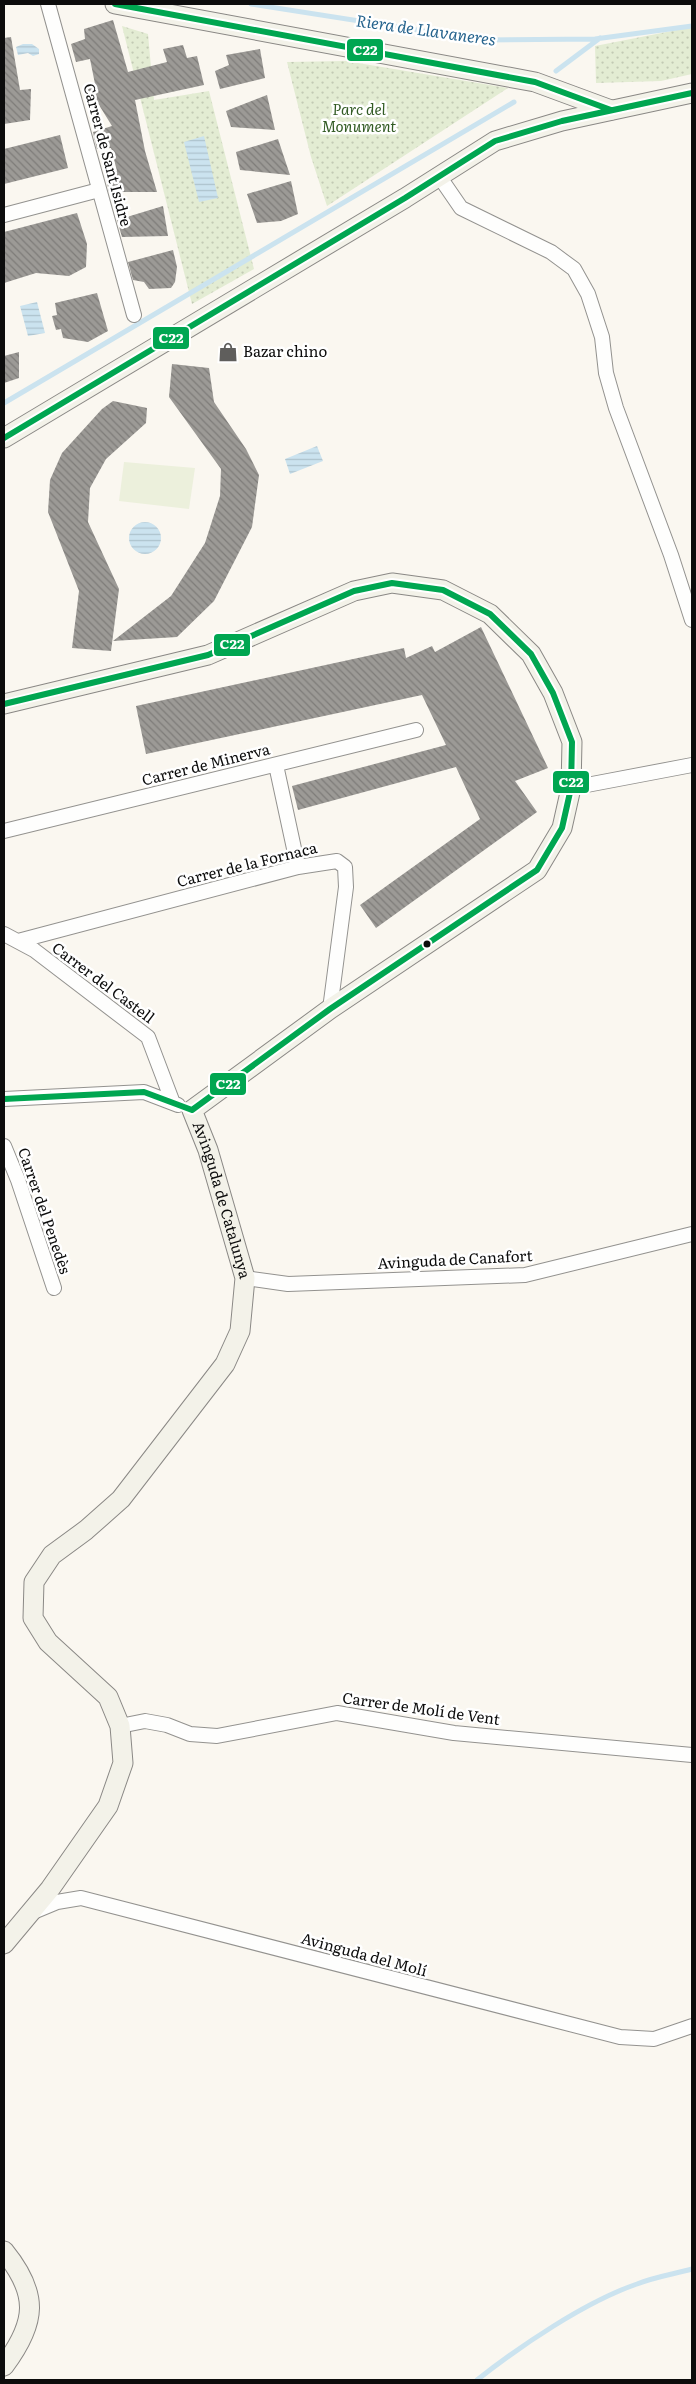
<svg xmlns="http://www.w3.org/2000/svg" width="696" height="2384" font-family="Literata,serif">
	<defs>
		<pattern id="green-dots" width="8" height="8" patternUnits="userSpaceOnUse" patternTransform="scale(1.25)"><rect width="8" height="8" fill="#e3ecd3"/><path d="M2 2h.1M6 6h.1" fill="none" stroke="#c2c9b4" stroke-width="1.8" stroke-linecap="round"/></pattern>
		<pattern id="water-rules" width="6" height="5" patternUnits="userSpaceOnUse" patternTransform="scale(1.25)"><rect width="6" height="5" fill="#cbe3ef"/><path d="M0 2.5h6" fill="none" stroke="#adc2cc"/></pattern>
		<pattern id="building-back-hatch" width="6" height="6" patternUnits="userSpaceOnUse" patternTransform="scale(1.25)"><rect width="6" height="6" fill="#9c9a96"/><path d="M-1 5l2 2M0 0l6 6M5-1l2 2" fill="none" stroke="#7e7c79"/></pattern>
	</defs>
	<rect width="100%" height="100%" fill="#faf7f0"/>
	<path fill="url(#green-dots)" d="M122 26 148 34 154 100 209 91 254 269 192 304Z
		M692 27V74L661 81 596 83 595 46Z
		M346 61 508 88 327 206 311 157 287 62Z"/>
	<path fill="#ecf0dc" d="M124 462 195 468 189 509 119 501Z"/>
	<path fill="url(#water-rules)" d="M23 44H32L39 49V54L33 56 28 53 18 55 16 47Z
		M204 136 218 198 199 202 184 142Z
		M37 302 45 333 28 336 20 306Z
		M317 446 323 461 290 474 285 459Z
		M129 538a16 16 0 1 1 32 0a16 16 0 1 1-32 0Z"/>
	<g fill="none" stroke-linecap="round" stroke-linejoin="round">
		<path stroke="#cbe3ef" stroke-width="5" d="M251 4 481 40 595 39 692 26
			M556 71 600 38
			M4 403 514 102
			M477 2380C520 2346 585 2302 637 2284 654 2277 674 2274 692 2269"/>
	</g>
	<path fill="url(#building-back-hatch)" d="M113 20 128 72 167 62 163 49 183 45 187 58 197 56 204 85 135 100 145 151 157 192H109L105 174 117 171 111 148 97 149 94 137 93 132 112 126 99 105H86L83 87 95 84 90 59 76 62 71 44 85 39 84 29Z
		M11 37 20 90 31 89 30 120 4 124V38Z
		M260 49 265 78 220 89 215 71 229 65 226 55Z
		M267 95 275 130 231 127 226 111Z
		M60 135 68 168 4 184V149Z
		M278 139 290 175 240 170 236 152Z
		M291 181 298 214 281 221 257 223 247 194Z
		M163 206 168 236 122 237 117 220Z
		M77 213 87 244 86 267 69 276 36 273 4 283V232Z
		M173 250 177 267 175 282 171 288 149 289 144 282 133 280 128 262Z
		M97 293 108 331 88 342 63 338 61 329 56 330 52 316 57 315 55 303Z
		M19 352V378L4 383V356Z
		M172 364 209 368 214 402 246 449 259 475 252 527 214 601 177 637 113 641 171 596 205 543 220 496 221 469 169 397Z
		M113 401 147 408 146 423 106 459 90 488 88 522 119 589 111 651 72 648 79 591 48 512 50 480 62 453 102 409Z
		M481 627 548 768 515 781 537 812 376 928 360 905 480 819 456 767 298 810 292 786 446 745 422 695 146 754 136 706 404 648 406 658 432 646 435 652Z"/>
	<g fill="none" stroke-linecap="round" stroke-linejoin="round">
		<defs>
			<path id="street" d="M48 4 134 315
				M439 176 461 208 551 252 574 269 588 294 602 337 606 373 616 408 671 555 692 620
				M4 215 99 190
				M276 765 298 867
				M571 788 692 765
				M4 831 416 730
				M4 934 34 950 148 1037 173 1103
				M18 941 298 867 337 861 345 867 346 887 330 1009
				M4 1099 144 1092 178 1105
				M4 1146 18 1180 54 1288
				M245 1278 288 1284 525 1275 692 1234
				M120 1726 145 1721 167 1725 190 1734 217 1736 337 1713 454 1733 692 1755
				M33 1912 57 1902 81 1898 620 2037 654 2039 692 2026"/>
			<g id="secondary">
				<path d="M115 4 535 82 611 110"/>
				<path d="M4 438 405 198 495 141 562 121 692 93"/>
				<path id="s1" d="M4 704 208 655 354 591 392 583 443 590 490 614 531 654 553 693 572 742 571 788 562 828 537 870 330 1009 192 1110 208 1150 245 1278 240 1331 225 1364 121 1499 86 1530 52 1555 34 1582 33 1618 48 1642 108 1697 120 1726 123 1763 108 1806 50 1889 4 1944"/>
				<path d="M4 2251C39 2294 37 2322 4 2366"/>
			</g>
		</defs>
		<use href="#street" stroke="#93928f" stroke-width="16"/>
		<use href="#secondary" stroke="#8a8885" stroke-width="21"/>
		<use href="#street" stroke="#fefefd" stroke-width="14"/>
		<use href="#secondary" stroke="#f3f2e9" stroke-width="19"/>
		<defs>
			<path id="bus-1" d="M115 4 535 82 611 110
				M4 438 405 198 495 141 562 121 692 93
				M4 704 208 655 354 591 392 583 443 590 490 614 531 654 553 693 572 742 571 788 562 828 537 870 330 1009 192 1110 144 1092 4 1099"/>
		</defs>
		<use href="#bus-1" stroke="#fff" stroke-width="10"/>
		<use href="#bus-1" stroke="#00a651" stroke-width="6"/>
	</g>
	<defs>
		<symbol id="shop-bare" viewBox="-9 -9 18 18"><path d="M-5-2.5h2.3a2.7 3.5 0 0 1 5.4 0H5L5.5 6h-11ZM-1.5-2.5h3a1.5 2.3 0 0 0-3 0Z" fill="#5f5e5c" stroke="#fff" stroke-width="2.5" paint-order="stroke"/></symbol>
	</defs>
	<g fill-rule="evenodd">
		<use href="#shop-bare" x="214" y="338" width="28" height="28"/>
	</g>
	<circle fill="#0c0c0c" stroke="#fff" stroke-width="2" cx="427" cy="944" r="4.5"/>
	<g text-anchor="middle" stroke-width="5" stroke-linejoin="round" paint-order="stroke">
		<g font-size="15" font-style="italic" fill="#325b24" stroke="#fff">
			<text x="359" y="115">Parc del<tspan x="359" dy="17">Monument</tspan></text>
		</g>
		<g font-size="15" fill="#0c0c0c" stroke="#fff">
			<text transform="translate(107 155) rotate(75)" y="5">Carrer de Sant Isidre</text>
			<text transform="translate(206 765) rotate(-14)" y="5">Carrer de Minerva</text>
			<text transform="translate(247 865) rotate(-14)" y="5">Carrer de la Fornaca</text>
			<text transform="translate(103 983) rotate(37)" y="5">Carrer del Castell</text>
			<text dy="5" stroke="none"><textPath href="#s1" startOffset="1318">Avinguda de Catalunya</textPath></text>
			<text transform="translate(44 1211) rotate(71)" y="5">Carrer del Penedès</text>
			<text transform="translate(455 1260) rotate(-3)" y="5">Avinguda de Canafort</text>
			<text transform="translate(421 1709) rotate(8)" y="5">Carrer de Molí de Vent</text>
			<text transform="translate(364 1955) rotate(15)" y="5">Avinguda del Molí</text>
		</g>
		<g font-size="15" fill="#0c0c0c" stroke="#fff" text-anchor="start">
			<text x="243" y="357">Bazar chino</text>
		</g>
		<g font-size="16" font-style="italic" fill="#25638d" stroke="#fff">
			<text transform="translate(426 30) rotate(8)" y="6">Riera de Llavaneres</text>
		</g>
	</g>
	<g stroke="#fff" stroke-width="2">
		<rect x="346" y="38" width="38" height="24" rx="5" fill="#00a651"/>
		<rect x="152" y="326" width="38" height="24" rx="5" fill="#00a651"/>
		<rect x="213" y="633" width="38" height="24" rx="5" fill="#00a651"/>
		<rect x="552" y="770" width="38" height="24" rx="5" fill="#00a651"/>
		<rect x="209" y="1072" width="38" height="24" rx="5" fill="#00a651"/>
	</g>
	<g font-size="14" text-anchor="middle" font-weight="bold" fill="#fff">
		<text x="365" y="55">C22</text>
		<text x="171" y="343">C22</text>
		<text x="232" y="649">C22</text>
		<text x="571" y="787">C22</text>
		<text x="228" y="1089">C22</text>
	</g>
	<rect width="696" height="2384" fill="none" stroke="#0c0c0c" stroke-width="10"/>
</svg>
